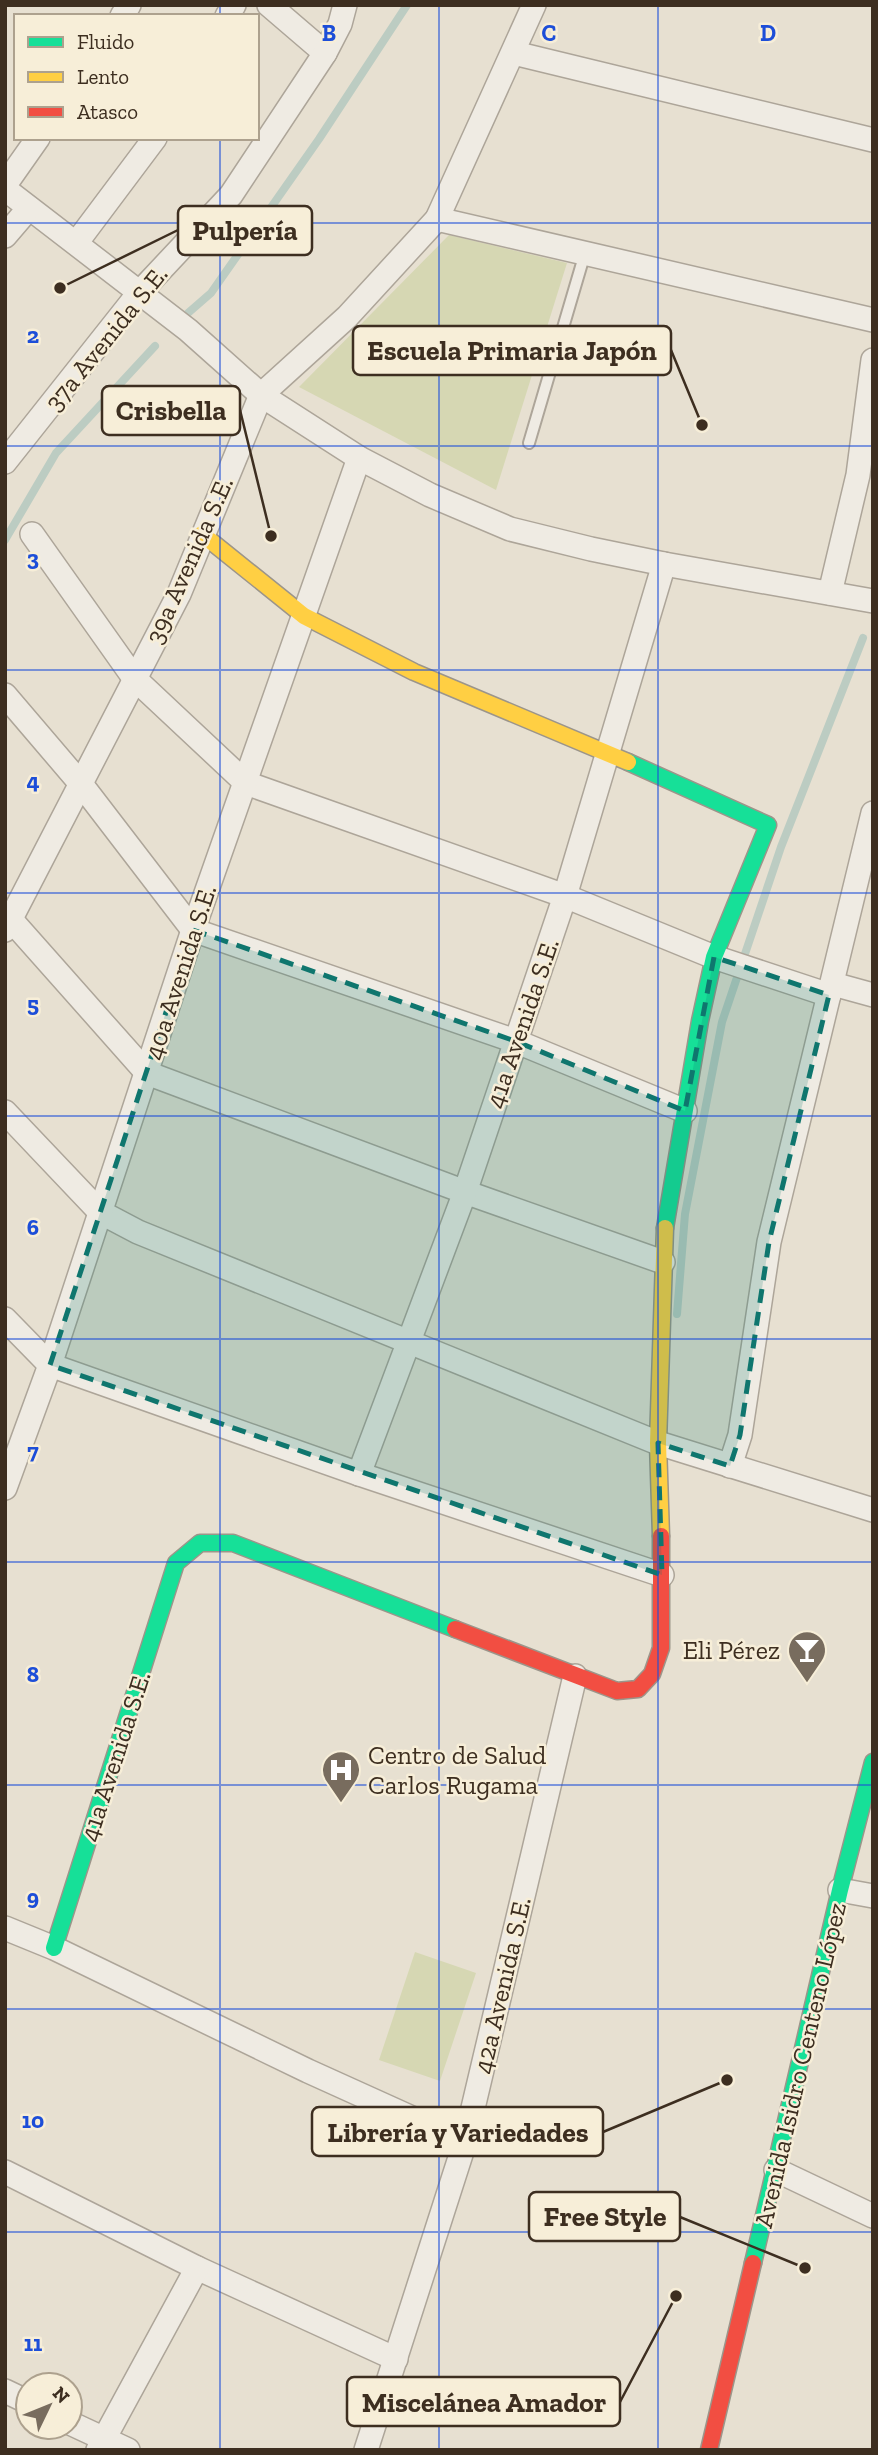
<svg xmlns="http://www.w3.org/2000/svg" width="878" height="2455" viewBox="0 0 878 2455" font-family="'Zilla Slab',serif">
  <rect width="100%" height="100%" fill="#e7e0d1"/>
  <g fill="#d6d7b3">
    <polygon points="449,235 567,263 496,490 299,387"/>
    <polygon points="415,1952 476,1973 440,2081 379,2060"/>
  </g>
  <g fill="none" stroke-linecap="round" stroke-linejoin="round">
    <g stroke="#bcccc2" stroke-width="8">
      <polyline points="188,313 211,293 319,139 407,5"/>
      <polyline points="5,540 56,453 155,346"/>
      <polyline points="677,1314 685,1214 722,1022 781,847 863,638"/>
    </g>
    <defs>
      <polyline id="lane" points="529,443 585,253"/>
      <g id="street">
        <polyline points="269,5 325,53"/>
        <polyline points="122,16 129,5"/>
        <polyline points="227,16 234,5"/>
        <polyline points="514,53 873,140"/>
        <polyline points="5,185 38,138"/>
        <polyline points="5,189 188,330 261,395 359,458 430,495 510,529 591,549 664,564 873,601"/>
        <polyline points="437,219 873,320"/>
        <polyline points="5,236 29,208"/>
        <polyline points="77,242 155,138"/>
        <polyline points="5,462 139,293 231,195 325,53 340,24 345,5"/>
        <polyline points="32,534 134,678 246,783 565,896 714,957 829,995"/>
        <polyline points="830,593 858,475 873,360"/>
        <polyline points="5,695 81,784 193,930 515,1041 685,1111"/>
        <polyline points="5,913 147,1073 465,1192 663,1262"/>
        <polyline points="5,930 179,594 261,395 347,317 437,219 534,5"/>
        <polyline points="833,984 873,995"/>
        <polyline points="5,1112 100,1212 138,1232 658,1443 873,1510"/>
        <polyline points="5,1319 50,1365 359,1474 662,1575"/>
        <polyline points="730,1466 740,1435 769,1242 873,813"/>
        <polyline points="359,1474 465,1192 565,896 664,564"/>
        <polyline points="5,1488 50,1365 193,930 359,458"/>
        <polyline points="840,1890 873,1896"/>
        <polyline points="5,1928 54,1948 308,2071 465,2142"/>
        <polyline points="776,2170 873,2216"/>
        <polyline points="5,2172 197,2268 396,2359"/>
        <polyline points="5,2391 28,2402"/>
        <polyline points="70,2423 128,2450"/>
        <polyline points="98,2450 197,2268"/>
        <polyline points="366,2450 465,2142 575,1676"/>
      </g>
      <g id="fast">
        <polyline points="628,762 768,825 714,957 700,1021 665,1228"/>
        <polyline points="54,1948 176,1563 200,1543 233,1543 455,1629"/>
        <polyline points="753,2263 840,1890 873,1762"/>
      </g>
      <g id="slow">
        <polyline points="202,534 304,616 414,672 628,762"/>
        <polyline points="661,1536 658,1443 665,1228"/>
      </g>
      <g id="jam">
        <polyline points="455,1629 617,1691 638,1689 652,1674 661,1648 661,1536"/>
        <polyline points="709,2450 753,2263"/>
      </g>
    </defs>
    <use href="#lane" stroke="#ada599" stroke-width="14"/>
    <use href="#street" stroke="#ada599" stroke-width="26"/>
    <use href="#fast" stroke="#9c958a" stroke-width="19"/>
    <use href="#slow" stroke="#9c958a" stroke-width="19"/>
    <use href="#jam" stroke="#9c958a" stroke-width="19"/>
    <use href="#lane" stroke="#efebe3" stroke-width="10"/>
    <use href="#street" stroke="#efebe3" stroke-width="23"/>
    <use href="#fast" stroke="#16e098" stroke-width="16"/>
    <use href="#slow" stroke="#ffcf43" stroke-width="16"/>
    <use href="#jam" stroke="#f24e42" stroke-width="16"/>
  </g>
  <path fill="#0f766e" fill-opacity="0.2" stroke="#0f766e" stroke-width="5" stroke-dasharray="14 9" stroke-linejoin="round" d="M193,930l322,111 170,70 29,-154 115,38 -60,247 -29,193 -10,31 -72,-23 4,132 -612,-210z"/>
  <path fill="none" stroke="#1d4ed8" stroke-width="2" stroke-opacity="0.55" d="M220,5v11M439,5v2445M658,5v2445M220,138v2312M5,223h868M5,446h868M5,670h868M5,893h868M5,1116h868M5,1339h868M5,1562h868M5,1785h868M5,2009h868M5,2232h868"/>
  <defs>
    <symbol id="bar-pin" viewBox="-11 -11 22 30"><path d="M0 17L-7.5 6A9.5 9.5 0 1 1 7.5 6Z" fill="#786c5e" stroke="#f7eed8"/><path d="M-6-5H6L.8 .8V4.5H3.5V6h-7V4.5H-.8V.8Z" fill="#fff"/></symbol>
    <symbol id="hospital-pin" viewBox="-11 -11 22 30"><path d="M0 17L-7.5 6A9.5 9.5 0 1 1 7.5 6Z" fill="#786c5e" stroke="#f7eed8"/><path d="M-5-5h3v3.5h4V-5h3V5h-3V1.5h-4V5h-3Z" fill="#fff"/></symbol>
  </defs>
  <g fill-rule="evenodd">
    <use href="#bar-pin" x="785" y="1628" width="44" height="60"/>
    <use href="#hospital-pin" x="319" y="1748" width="44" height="60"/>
  </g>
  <g text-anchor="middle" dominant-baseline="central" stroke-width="5" stroke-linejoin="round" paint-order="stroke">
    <g font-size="26" fill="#3d2e20" stroke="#f7eed8">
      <text transform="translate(106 338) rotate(-51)">37a Avenida S.E.</text>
      <text transform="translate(189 560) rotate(-66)">39a Avenida S.E.</text>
      <text transform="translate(180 972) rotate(-72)">40a Avenida S.E.</text>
      <text transform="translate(522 1023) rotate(-71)">41a Avenida S.E.</text>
      <text transform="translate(115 1756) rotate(-72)">41a Avenida S.E.</text>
      <text transform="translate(502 1985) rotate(-77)">42a Avenida S.E.</text>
      <text transform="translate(800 2065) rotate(-77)">Avenida Isidro Centeno López</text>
    </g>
    <g font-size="26" fill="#3d2e20" stroke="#f7eed8" text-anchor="end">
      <text x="780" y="1650">Eli Pérez</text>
      <text x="368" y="1755" text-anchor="start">Centro de Salud<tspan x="368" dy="30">Carlos Rugama</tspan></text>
    </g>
  </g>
  <g font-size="23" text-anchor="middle" font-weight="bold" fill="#1d4ed8" stroke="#f7eed8" stroke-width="5" stroke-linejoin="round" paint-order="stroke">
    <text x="329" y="41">B</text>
    <text x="549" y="41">C</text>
    <text x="768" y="41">D</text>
    <text x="33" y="343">2</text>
    <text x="33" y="566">3</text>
    <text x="33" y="789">4</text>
    <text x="33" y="1012">5</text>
    <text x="33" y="1235">6</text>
    <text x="33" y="1459">7</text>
    <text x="33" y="1682">8</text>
    <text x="33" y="1905">9</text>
    <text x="33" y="2128">10</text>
    <text x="33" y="2351">11</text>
  </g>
  <path fill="none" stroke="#3d2e20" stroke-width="2.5" d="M60 288L178 230M702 425L671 350M271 536L240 410M727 2080L603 2132M805 2268L680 2217M676 2296L620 2402"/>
  <g fill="#3d2e20" stroke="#f7eed8" stroke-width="2.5">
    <circle cx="60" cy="288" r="7"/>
    <circle cx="702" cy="425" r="7"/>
    <circle cx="271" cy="536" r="7"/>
    <circle cx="727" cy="2080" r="7"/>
    <circle cx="805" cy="2268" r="7"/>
    <circle cx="676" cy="2296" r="7"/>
  </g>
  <g fill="#f7eed8" stroke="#3d2e20" stroke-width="2.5">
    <rect x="178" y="206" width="134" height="49" rx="7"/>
    <rect x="353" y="326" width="318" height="49" rx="7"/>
    <rect x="102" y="386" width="138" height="49" rx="7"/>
    <rect x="312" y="2107" width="291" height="49" rx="7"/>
    <rect x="529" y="2192" width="151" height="49" rx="7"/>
    <rect x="347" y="2377" width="273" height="49" rx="7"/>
  </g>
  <g font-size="28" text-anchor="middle" font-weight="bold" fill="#3d2e20">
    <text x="245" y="240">Pulpería</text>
    <text x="512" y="360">Escuela Primaria Japón</text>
    <text x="171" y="420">Crisbella</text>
    <text x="458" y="2142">Librería y Variedades</text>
    <text x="605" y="2226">Free Style</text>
    <text x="484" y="2412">Miscelánea Amador</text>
  </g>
  <rect width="878" height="2455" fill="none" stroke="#3d2e20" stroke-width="14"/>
  <rect x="14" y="14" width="245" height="126" fill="#f7eed8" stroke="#ada18e" stroke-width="2"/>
  <rect x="28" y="37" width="35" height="10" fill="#16e098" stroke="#ada18e" stroke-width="2"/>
  <text x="77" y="49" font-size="21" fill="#3d2e20">Fluido</text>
  <rect x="28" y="72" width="35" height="10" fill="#ffcf43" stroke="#ada18e" stroke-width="2"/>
  <text x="77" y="84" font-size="21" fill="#3d2e20">Lento</text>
  <rect x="28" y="107" width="35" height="10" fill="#f24e42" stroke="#ada18e" stroke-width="2"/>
  <text x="77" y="119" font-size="21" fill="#3d2e20">Atasco</text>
  <g transform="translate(49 2406) rotate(47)"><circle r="33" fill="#f7eed8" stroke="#ada18e" stroke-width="2"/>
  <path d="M0-5L12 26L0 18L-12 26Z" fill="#786c5e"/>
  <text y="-10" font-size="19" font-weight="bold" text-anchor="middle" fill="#3d2e20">N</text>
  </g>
</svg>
